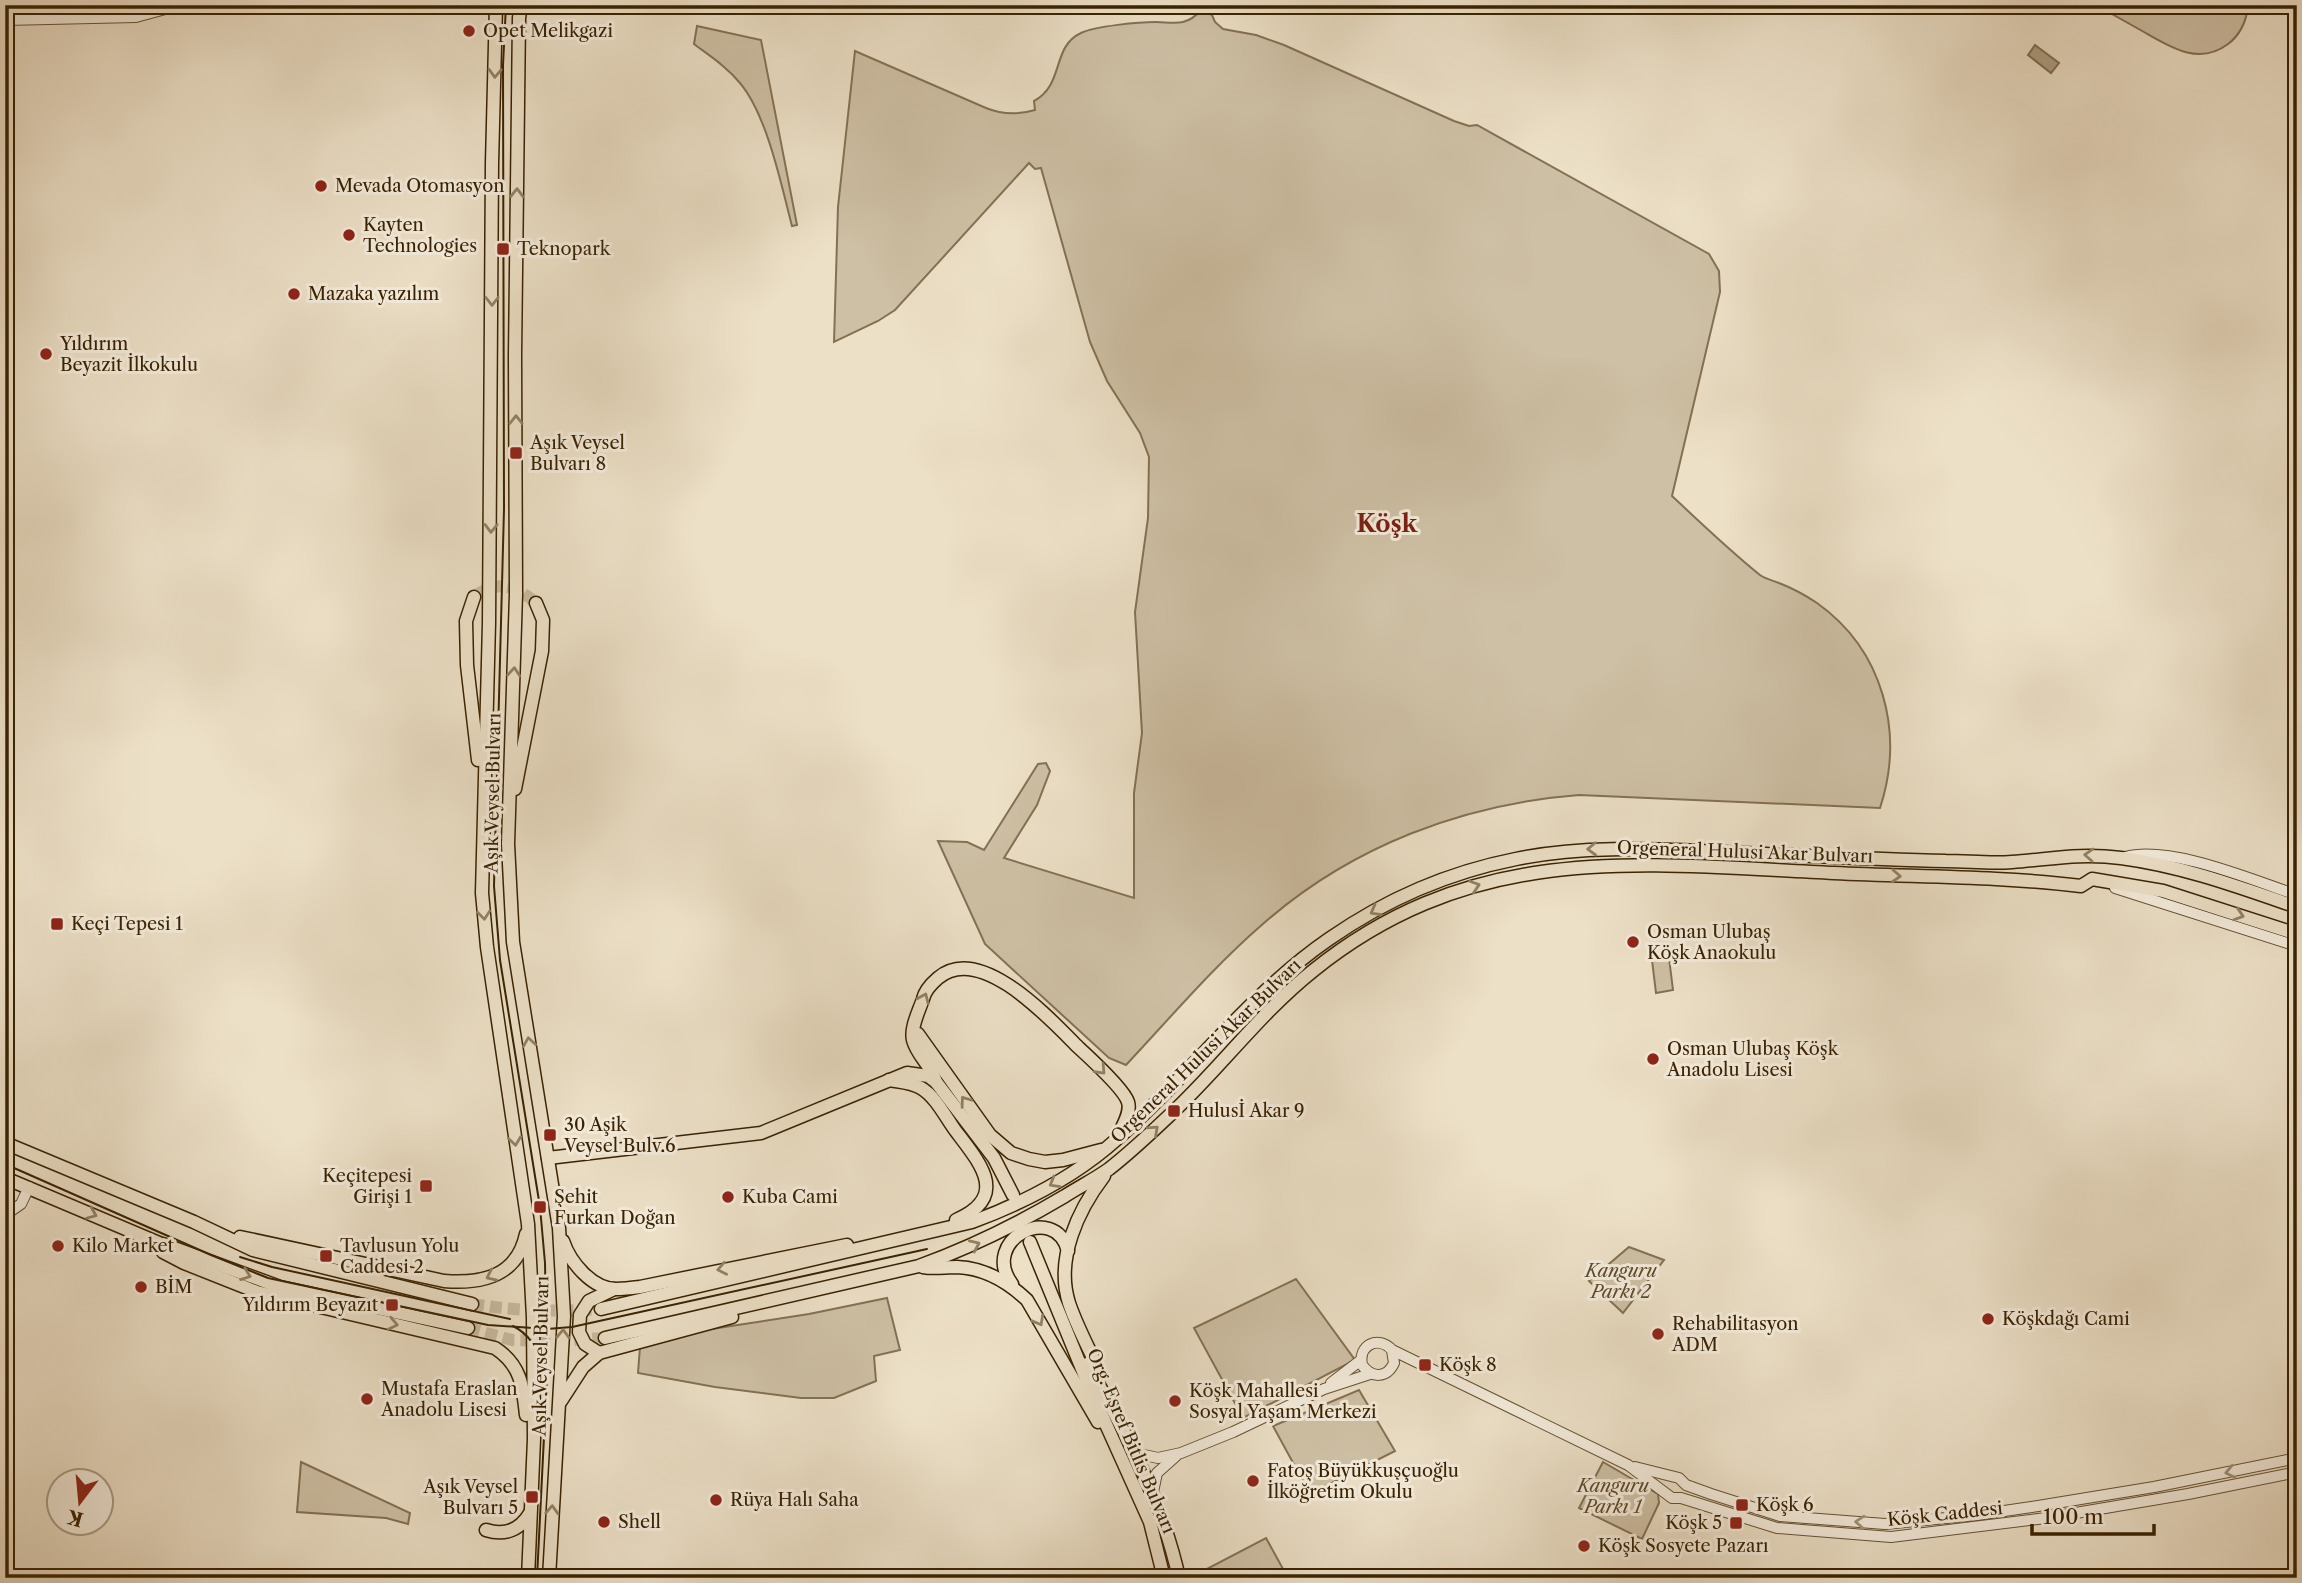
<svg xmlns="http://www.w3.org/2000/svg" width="2302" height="1583" viewBox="0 0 2302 1583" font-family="'Libre Caslon Text',serif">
  <rect width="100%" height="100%" fill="#ece0c7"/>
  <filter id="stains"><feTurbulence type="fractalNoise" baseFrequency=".00286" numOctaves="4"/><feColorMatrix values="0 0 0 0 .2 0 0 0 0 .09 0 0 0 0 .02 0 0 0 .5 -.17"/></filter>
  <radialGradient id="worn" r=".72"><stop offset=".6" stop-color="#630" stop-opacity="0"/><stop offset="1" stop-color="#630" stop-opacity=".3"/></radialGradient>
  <g fill="#cec0a5" stroke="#847153" stroke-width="2">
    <path d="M2096,5h152v2c-2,15 -8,28 -20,37 -29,22 -58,3 -84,-12 -16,-9 -32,-18 -48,-27z"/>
    <path d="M1201,10l11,5 3,7 8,7 33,6 28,10 170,76 15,5 8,-1 232,129 10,17 1,21 -48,204c28,26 57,54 88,79 5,4 12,5 19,8 13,5 26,12 38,20 66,47 88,129 63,205l-301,-13c-116,9 -227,51 -315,128 -50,43 -93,94 -138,142l-17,-7 -124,-114 -47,-103 29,1 17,8 54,-86 8,-1 4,8 -13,34 -33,53 130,40v-105l8,-60 -7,-121 13,-94 1,-61 -9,-24 -33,-52 -17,-39 -49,-174 -6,1 -6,-6 -134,147 -17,11 -44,21 4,-135 17,-156 131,57c17,7 32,7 49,2l-1,-9c31,-17 17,-54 47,-68 14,-7 59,-11 75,-11 9,0 19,2 27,0 8,-2 13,-6 18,-12z"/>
    <path d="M697,26l64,14 36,185 -5,1c-11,-42 -25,-111 -52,-143 -13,-16 -30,-27 -46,-39z"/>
    <polygon points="1669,958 1673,990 1656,993 1652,960"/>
    <polygon points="1629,1247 1664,1260 1623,1313 1589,1281"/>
    <polygon points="1296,1279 1355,1360 1243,1418 1194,1328"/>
    <polygon points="887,1298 900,1350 874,1356 876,1381 834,1398 801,1398 715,1387 638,1373 640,1347 692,1332 809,1314"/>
    <polygon points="1359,1390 1395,1451 1310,1494 1273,1426"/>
    <polygon points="301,1462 410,1513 408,1524 386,1518 297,1512"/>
    <polygon points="1603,1462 1658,1494 1659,1503 1642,1539 1579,1508"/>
    <polygon points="1266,1538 1288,1578 1200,1578 1199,1573"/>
  </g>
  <polygon fill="#af9f84" stroke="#806d50" stroke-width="2" points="2035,45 2059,63 2051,73 2028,55"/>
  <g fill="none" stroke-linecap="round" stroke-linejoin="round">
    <g stroke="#c8ba9f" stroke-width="12" stroke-dasharray="12 6" stroke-linecap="butt">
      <path d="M474,597c23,-18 41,-12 62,6"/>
      <path d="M472,1304c44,7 85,8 129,5"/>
      <polyline points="468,1328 512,1340 558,1341 605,1338"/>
    </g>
    <defs>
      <g id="tertiary">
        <polyline points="5,20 136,17 180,5"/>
        <path d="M2125,857c46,-12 127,23 172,38"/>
        <polyline points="2115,888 2297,946"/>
        <polyline points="5,1215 21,1204 29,1187"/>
        <path d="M1392,1350l2,13c-7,15 -22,16 -32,2 -4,-20 16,-30 30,-15l236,115 44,33h9l96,30 114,9 155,-19 142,-24 109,-22"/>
        <polyline points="1331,1383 1361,1360"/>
        <polyline points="1135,1453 1158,1458 1181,1453 1233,1432 1324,1389 1370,1374"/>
        <polyline points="1635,1467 1679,1478 1686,1485 1711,1494 1780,1516 1885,1524 1977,1515 2038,1506 2154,1487 2297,1458"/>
        <polyline points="1153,1492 1157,1473 1176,1456"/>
      </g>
      <g id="primary">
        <polyline points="496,5 492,163 489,623 482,893 487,947 528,1224 533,1317 534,1439 528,1578"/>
        <polyline points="521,5 519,18 515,356 516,594 508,844 513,942 559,1228 564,1316 549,1578"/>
        <polyline points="474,597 466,621 467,665 478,760"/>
        <polyline points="515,789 542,651 543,620 536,603"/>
        <polyline points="918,1034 990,1135 1011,1153 1029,1159 1045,1162 1063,1160 1101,1150"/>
        <path d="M889,1080c11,2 22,2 32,8 14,8 24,28 34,42 24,32 56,66 1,90"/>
        <path d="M936,1082c-4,-16 -19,-26 -23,-42 -3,-12 6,-29 10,-41 2,-9 8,-15 15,-21 42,-36 112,41 140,69 12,11 46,42 50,55 3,10 -4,21 -8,30"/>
        <polyline points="5,1143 194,1222 253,1250 472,1304"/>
        <polyline points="548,1158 761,1133 907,1073 928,1076 936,1082 994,1158 1013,1195"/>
        <path d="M5,1178l154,65 4,9 21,11 73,29 238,56c26,17 28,38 31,67"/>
        <path d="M240,1237l204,44c37,3 73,-4 82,-47"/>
        <path d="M563,1241c7,21 29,48 53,48 8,0 16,-1 24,-2l207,-42"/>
        <polyline points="1030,1242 1091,1391 1150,1522 1164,1578"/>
        <polyline points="163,1244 280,1287 468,1328"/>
        <path d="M923,1267c11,2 22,0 34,0 27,1 51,15 70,33l71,122"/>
        <path d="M1012,1284c-33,-44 43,-83 56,-33"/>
        <path d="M601,1309l371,-87c51,-19 104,-46 145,-83 73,-64 132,-145 212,-200 56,-39 121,-67 187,-80 67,-14 136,-10 204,-7 75,3 151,7 226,9 22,0 44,3 66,1 40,-3 68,-9 109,-4 61,8 118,29 176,49"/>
        <path d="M605,1338l314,-72c52,-19 99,-42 146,-70 14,-9 30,-17 44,-27 22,-17 43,-37 63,-56 49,-46 89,-101 142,-143 162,-130 328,-106 520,-97 83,4 165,3 247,13l11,-7 71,12 134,43"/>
        <polyline points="599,1353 585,1344 579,1332 580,1315 589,1301 614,1289"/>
        <path d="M1087,1364c39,68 75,137 92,214"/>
        <path d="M1100,1373c-10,-23 -23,-46 -31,-70 -14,-44 9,-93 35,-127"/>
        <polyline points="561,1401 583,1367 599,1353 732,1317"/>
        <path d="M486,1530c19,6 34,0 44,-17"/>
      </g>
    </defs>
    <use href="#tertiary" stroke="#665232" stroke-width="12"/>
    <use href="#primary" stroke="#392201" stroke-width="15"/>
    <use href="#tertiary" stroke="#f3ebdb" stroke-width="10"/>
    <use href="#primary" stroke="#ece0c7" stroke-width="12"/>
    <g stroke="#392201" stroke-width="2">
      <polyline points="506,5 503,65 504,509 494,886 500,960 540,1207 545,1263 547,1376 537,1578"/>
      <polyline points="5,1164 211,1255 268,1278 488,1325 547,1329 572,1327 927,1249"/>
      <polyline points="240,1257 272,1267 510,1319"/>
      <path d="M513,1326c16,8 26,25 31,41"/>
    </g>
  </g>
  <defs><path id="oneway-chevron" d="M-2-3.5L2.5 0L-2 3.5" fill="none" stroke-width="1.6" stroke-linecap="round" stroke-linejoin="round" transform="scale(1.75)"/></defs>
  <g stroke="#928164">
    <use href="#oneway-chevron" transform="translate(495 73) rotate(92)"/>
    <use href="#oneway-chevron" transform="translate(517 193) rotate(-89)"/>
    <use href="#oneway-chevron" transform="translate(492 301) rotate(90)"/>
    <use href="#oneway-chevron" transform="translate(516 420) rotate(-90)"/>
    <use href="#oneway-chevron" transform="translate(491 528) rotate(91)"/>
    <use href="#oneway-chevron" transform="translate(514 672) rotate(-86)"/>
    <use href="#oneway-chevron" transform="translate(1592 849) rotate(178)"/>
    <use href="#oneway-chevron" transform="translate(2089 855) rotate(-177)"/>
    <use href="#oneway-chevron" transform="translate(1896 876) rotate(3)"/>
    <use href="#oneway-chevron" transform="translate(1475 886) rotate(-18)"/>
    <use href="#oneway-chevron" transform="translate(1375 911) rotate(151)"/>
    <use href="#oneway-chevron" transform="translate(484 915) rotate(84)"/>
    <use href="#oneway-chevron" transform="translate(2239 915) rotate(18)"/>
    <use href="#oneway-chevron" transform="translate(924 998) rotate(-66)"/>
    <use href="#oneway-chevron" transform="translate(529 1042) rotate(-99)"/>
    <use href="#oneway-chevron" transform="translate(1101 1070) rotate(47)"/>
    <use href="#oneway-chevron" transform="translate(965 1101) rotate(-126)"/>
    <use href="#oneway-chevron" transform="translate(1154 1130) rotate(-42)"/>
    <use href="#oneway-chevron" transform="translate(515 1141) rotate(82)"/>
    <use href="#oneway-chevron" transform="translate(1054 1183) rotate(150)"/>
    <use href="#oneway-chevron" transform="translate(92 1214) rotate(23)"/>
    <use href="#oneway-chevron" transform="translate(975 1245) rotate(-24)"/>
    <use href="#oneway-chevron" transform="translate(722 1269) rotate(169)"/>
    <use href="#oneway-chevron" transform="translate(246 1275) rotate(20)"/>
    <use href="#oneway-chevron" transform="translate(491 1276) rotate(155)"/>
    <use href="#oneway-chevron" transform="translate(1039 1321) rotate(61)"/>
    <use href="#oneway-chevron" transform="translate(393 1324) rotate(12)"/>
    <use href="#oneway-chevron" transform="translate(563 1334) rotate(-88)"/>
    <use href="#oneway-chevron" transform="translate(552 1510) rotate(-87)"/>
  </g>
  <g stroke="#9f9179">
    <use href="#oneway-chevron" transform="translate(2230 1472) rotate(168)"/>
    <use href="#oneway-chevron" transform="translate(1860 1522) rotate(-176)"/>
  </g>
  <g fill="#8f2418" stroke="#f3ebdb" stroke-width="2.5">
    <circle cx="469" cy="31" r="7"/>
    <circle cx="321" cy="186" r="7"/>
    <circle cx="349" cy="235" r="7"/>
    <rect x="496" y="242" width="14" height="14" rx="3.5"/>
    <circle cx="294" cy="294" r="7"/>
    <circle cx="46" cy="354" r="7"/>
    <rect x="509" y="446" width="14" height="14" rx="3.5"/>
    <rect x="50" y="917" width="14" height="14" rx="3.5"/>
    <circle cx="1633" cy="942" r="7"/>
    <circle cx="1653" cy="1059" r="7"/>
    <rect x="1167" y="1104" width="14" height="14" rx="3.5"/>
    <rect x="543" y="1128" width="14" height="14" rx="3.5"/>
    <rect x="419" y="1179" width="14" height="14" rx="3.5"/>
    <circle cx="728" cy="1197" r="7"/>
    <rect x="533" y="1200" width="14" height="14" rx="3.5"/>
    <circle cx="58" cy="1246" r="7"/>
    <rect x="319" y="1249" width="14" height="14" rx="3.5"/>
    <circle cx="141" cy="1287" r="7"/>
    <rect x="385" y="1298" width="14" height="14" rx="3.5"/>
    <circle cx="1988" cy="1319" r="7"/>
    <circle cx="1658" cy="1334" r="7"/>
    <rect x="1418" y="1358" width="14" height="14" rx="3.5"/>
    <circle cx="367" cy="1399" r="7"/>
    <circle cx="1175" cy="1401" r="7"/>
    <circle cx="1253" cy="1481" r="7"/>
    <rect x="525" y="1490" width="14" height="14" rx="3.5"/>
    <circle cx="716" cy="1500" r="7"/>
    <rect x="1735" y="1498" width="14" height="14" rx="3.5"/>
    <circle cx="604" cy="1522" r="7"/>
    <rect x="1729" y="1516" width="14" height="14" rx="3.5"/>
    <circle cx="1584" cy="1546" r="7"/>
  </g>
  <g text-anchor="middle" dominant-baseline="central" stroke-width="6" stroke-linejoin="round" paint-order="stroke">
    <g font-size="18" fill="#392201" stroke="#f3ebdb" text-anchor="start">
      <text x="483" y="31">Opet Melikgazi</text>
      <text x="335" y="186">Mevada Otomasyon</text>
      <text x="363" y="225">Kayten<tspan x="363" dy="21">Technologies</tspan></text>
      <text x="517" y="249">Teknopark</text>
      <text x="308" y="294">Mazaka yazılım</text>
      <text x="60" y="344">Yıldırım<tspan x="60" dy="21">Beyazit İlkokulu</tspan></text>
      <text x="530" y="443">Aşık Veysel<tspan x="530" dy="21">Bulvarı 8</tspan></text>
      <text x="71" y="924">Keçi Tepesi 1</text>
      <text x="1647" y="932">Osman Ulubaş<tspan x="1647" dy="21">Köşk Anaokulu</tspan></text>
      <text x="1667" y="1049">Osman Ulubaş Köşk<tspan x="1667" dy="21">Anadolu Lisesi</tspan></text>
      <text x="1188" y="1111">Hulusİ Akar 9</text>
      <text x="564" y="1125">30 Aşik<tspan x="564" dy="21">Veysel Bulv.6</tspan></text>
      <text x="412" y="1176" text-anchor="end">Keçitepesi<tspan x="412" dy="21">Girişi 1</tspan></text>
      <text x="554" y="1197">Şehit<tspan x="554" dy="21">Furkan Doğan</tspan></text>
      <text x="742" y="1197">Kuba Cami</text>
      <text x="72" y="1246">Kilo Market</text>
      <text x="340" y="1246">Tavlusun Yolu<tspan x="340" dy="21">Caddesi 2</tspan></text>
      <text x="155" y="1287">BİM</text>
      <text x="378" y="1305" text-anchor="end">Yıldırım Beyazıt</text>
      <text x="2002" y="1319">Köşkdağı Cami</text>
      <text x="1672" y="1324">Rehabilitasyon<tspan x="1672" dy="21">ADM</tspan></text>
      <text x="1439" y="1365">Köşk 8</text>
      <text x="381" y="1389">Mustafa Eraslan<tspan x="381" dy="21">Anadolu Lisesi</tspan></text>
      <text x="1189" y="1391">Köşk Mahallesi<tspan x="1189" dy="21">Sosyal Yaşam Merkezi</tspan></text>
      <text x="1267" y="1471">Fatoş Büyükkuşçuoğlu<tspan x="1267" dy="21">İlköğretim Okulu</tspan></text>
      <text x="518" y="1487" text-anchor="end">Aşık Veysel<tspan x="518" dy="21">Bulvarı 5</tspan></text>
      <text x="730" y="1500">Rüya Halı Saha</text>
      <text x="1756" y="1505">Köşk 6</text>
      <text x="618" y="1522">Shell</text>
      <text x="1722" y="1523" text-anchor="end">Köşk 5</text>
      <text x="1598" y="1546">Köşk Sosyete Pazarı</text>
    </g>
    <g font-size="18" fill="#392201" stroke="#f3ebdb">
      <text transform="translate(493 793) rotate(-89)">Aşık Veysel Bulvarı</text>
      <text transform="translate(1745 852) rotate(2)">Orgeneral Hulusi Akar Bulvarı</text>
      <text transform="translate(1206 1051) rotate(-44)">Orgeneral Hulusi Akar Bulvarı</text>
      <text transform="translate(541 1356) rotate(-89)">Aşık Veysel Bulvarı</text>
      <text transform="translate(1131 1441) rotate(67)">Org. Eşref Bitlis Bulvarı</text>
      <text transform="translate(1945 1514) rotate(-6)">Köşk Caddesi</text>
    </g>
    <g font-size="18" font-style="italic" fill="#5e4a2a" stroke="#f3ebdb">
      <text x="1621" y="1271">Kanguru<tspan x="1621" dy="21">Parkı 2</tspan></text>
      <text x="1613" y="1486">Kanguru<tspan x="1613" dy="21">Parkı 1</tspan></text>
    </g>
    <g font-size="24" font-weight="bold" fill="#7a1f14" stroke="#f3ebdb">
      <text x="1387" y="523">Köşk</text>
    </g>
  </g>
  <rect width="2302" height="1583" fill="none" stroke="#ece0c7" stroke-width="28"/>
  <rect x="7" y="7" width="2288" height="1569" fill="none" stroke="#392201" stroke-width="3.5"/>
  <rect x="14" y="14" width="2274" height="1555" fill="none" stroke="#392201" stroke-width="2"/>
  <g transform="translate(80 1502) rotate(196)"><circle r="33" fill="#f3ebdb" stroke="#a99b84" stroke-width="2"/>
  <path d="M0-5L12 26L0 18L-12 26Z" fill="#8f2418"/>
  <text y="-10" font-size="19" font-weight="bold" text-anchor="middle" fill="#392201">K</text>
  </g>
  <path d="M2032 1524v10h122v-10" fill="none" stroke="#392201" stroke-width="3.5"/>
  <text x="2043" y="1524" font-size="21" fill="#392201" stroke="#f3ebdb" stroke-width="5" paint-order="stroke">100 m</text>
  <rect width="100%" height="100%" filter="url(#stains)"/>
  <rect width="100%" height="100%" fill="url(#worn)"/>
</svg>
